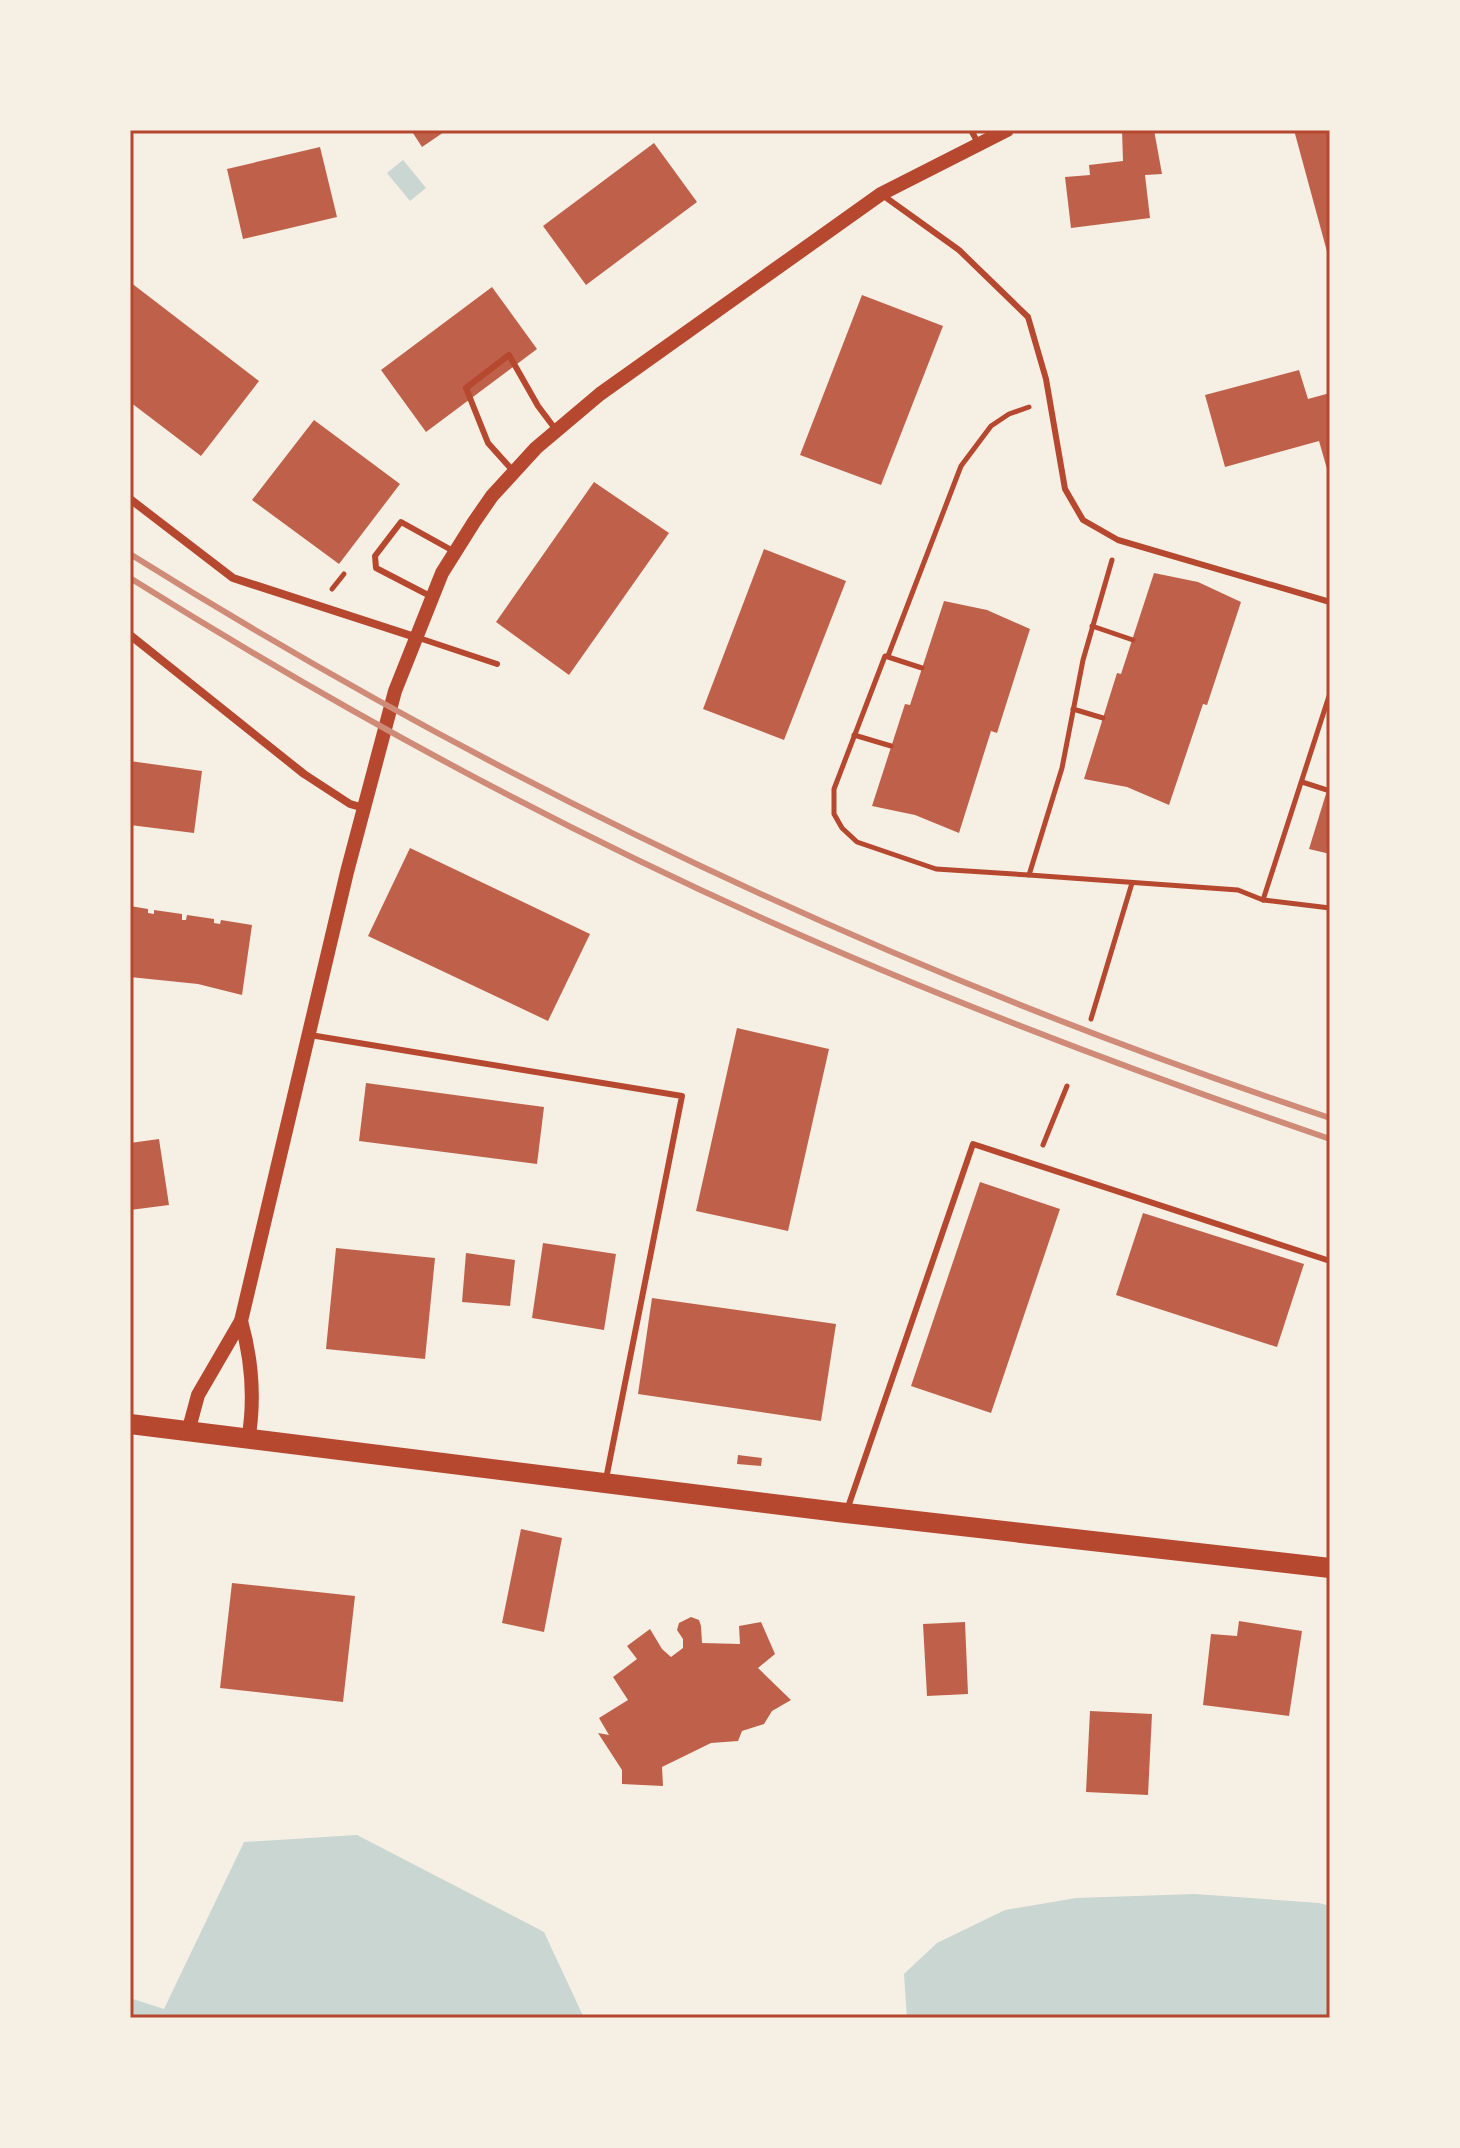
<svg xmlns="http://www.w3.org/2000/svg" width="1460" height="2148" viewBox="0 0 1460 2148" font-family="Lora,serif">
  <rect width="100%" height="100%" fill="#f6efe4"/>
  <g fill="#c9d6d2">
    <polygon points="403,160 426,188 410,201 387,173"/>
    <polygon points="357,1835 544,1932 584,2018 130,2018 130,1998 164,2009 244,1842"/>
    <polygon points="1195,1894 1319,1903 1330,1906 1330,2018 907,2018 904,1974 937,1943 1005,1910 1076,1898"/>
  </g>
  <g fill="#bf614a">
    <polygon points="411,130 447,130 422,147"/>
    <polygon points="1122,130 1154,130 1162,174 1145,175 1150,218 1071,228 1065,177 1090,175 1089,165 1123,161"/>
    <polygon points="1294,130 1330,130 1330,258 1329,259"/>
    <polygon points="654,143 697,202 586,285 543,226"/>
    <polygon points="320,147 337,217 243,239 227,169"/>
    <polygon points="130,282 259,381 201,456 130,402"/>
    <polygon points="492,287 537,349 426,432 381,370"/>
    <polygon points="862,295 943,326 881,485 800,455"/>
    <polygon points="1299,370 1308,399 1330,393 1330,469 1327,469 1319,441 1225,467 1205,395"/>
    <polygon points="314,420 400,484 339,564 252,500"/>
    <polygon points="594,482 669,533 569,675 496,622"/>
    <polygon points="764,549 846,581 784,740 703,709"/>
    <polygon points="1154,573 1198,582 1241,602 1208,702 1207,705 1203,704 1169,805 1127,787 1084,779 1117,673 1121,674"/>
    <polygon points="944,601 987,610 1030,629 997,733 991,731 959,833 915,815 872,806 905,704 910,705"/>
    <polygon points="130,761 202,771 194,833 130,825"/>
    <polygon points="1329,784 1330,784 1330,854 1309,849"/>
    <polygon points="410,848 590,934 548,1021 368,936"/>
    <polygon points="130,906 148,909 148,913 154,914 154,910 182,914 182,920 186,920 187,915 214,919 214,923 220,924 221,920 252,925 242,995 198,984 130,977"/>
    <polygon points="737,1028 829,1049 788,1231 696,1211"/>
    <polygon points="366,1083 544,1107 537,1164 359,1141"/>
    <polygon points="159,1139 169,1205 130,1210 130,1143"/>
    <polygon points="980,1182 1060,1209 991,1413 911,1386"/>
    <polygon points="1143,1213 1304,1264 1277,1347 1116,1295"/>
    <polygon points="543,1243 616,1254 604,1330 532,1318"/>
    <polygon points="336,1248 435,1258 425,1359 326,1349"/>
    <polygon points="466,1253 515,1260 510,1306 462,1302"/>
    <polygon points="652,1298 836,1324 821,1421 638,1394"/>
    <polygon points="738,1455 762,1458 761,1466 737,1464"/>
    <polygon points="521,1529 562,1538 544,1632 502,1623"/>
    <polygon points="232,1583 355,1596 343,1702 220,1688"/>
    <polygon points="691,1617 699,1620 701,1626 702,1643 740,1644 739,1626 761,1622 775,1654 758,1668 791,1700 772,1711 764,1724 742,1731 738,1741 711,1743 662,1767 663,1786 622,1784 622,1770 598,1733 609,1735 599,1718 628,1700 613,1677 637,1659 627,1646 650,1629 662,1649 671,1657 683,1648 683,1639 677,1630 679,1623"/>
    <polygon points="1239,1621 1302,1631 1289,1716 1203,1705 1211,1634 1237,1636"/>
    <polygon points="965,1622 968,1694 927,1696 923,1624"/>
    <polygon points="1090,1711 1152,1714 1148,1795 1086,1792"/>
  </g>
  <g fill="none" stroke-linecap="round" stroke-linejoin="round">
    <g stroke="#b5482f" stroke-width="5">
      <polyline points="332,589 344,574"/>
      <polyline points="1092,626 1133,640"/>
      <polyline points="888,656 961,466 991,426 1009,414 1029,407"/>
      <polyline points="922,668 885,656 834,789 834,814 842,828 857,842 936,869 1029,875 1062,768 1083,660 1112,560"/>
      <polyline points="1073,709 1103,718"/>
      <polyline points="854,735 891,746"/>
      <polyline points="1302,782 1327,790"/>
      <polyline points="1029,875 1238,890 1263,900 1330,908"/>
      <polyline points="1263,900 1330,693"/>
      <polyline points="1091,1019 1132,883"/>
      <polyline points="1043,1145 1067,1086"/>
    </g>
    <g stroke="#b5482f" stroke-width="6">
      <polyline points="971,130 978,143"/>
      <polyline points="881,194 959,250 1028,317 1046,379 1065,489 1083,520 1118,540 1330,602"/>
      <polyline points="514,472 488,443 466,388 509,355 538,406 556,430"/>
      <polyline points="432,597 376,568 375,556 401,522 455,552"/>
      <polyline points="419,638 497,664"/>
      <polyline points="310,1035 682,1096 606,1479"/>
      <polyline points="847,1510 973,1144 1330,1261"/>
    </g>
    <g stroke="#b5482f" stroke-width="8">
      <polyline points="130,499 233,578 415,637"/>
      <polyline points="130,635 304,774 350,804 364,808"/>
    </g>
    <g stroke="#b5482f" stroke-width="14">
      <path d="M241,1321c11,39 14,80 7,120"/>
      <polyline points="188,1432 198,1395 241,1321 347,872 395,691 442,573 474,522 492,496 536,448 600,394 881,194 1007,130"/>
    </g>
    <polyline stroke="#b5482f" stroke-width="20" points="130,1424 846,1513 1330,1568"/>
    <g stroke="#cf8b77" stroke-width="6">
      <path d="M130,554c377,236 779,424 1200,564"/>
      <path d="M130,578c203,127 415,243 634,341 185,83 374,154 566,220"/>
    </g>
  </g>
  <rect width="1460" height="2148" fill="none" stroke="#f6efe4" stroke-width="264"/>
  <rect x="132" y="132" width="1196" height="1884" fill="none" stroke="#b5482f" stroke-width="3"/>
</svg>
